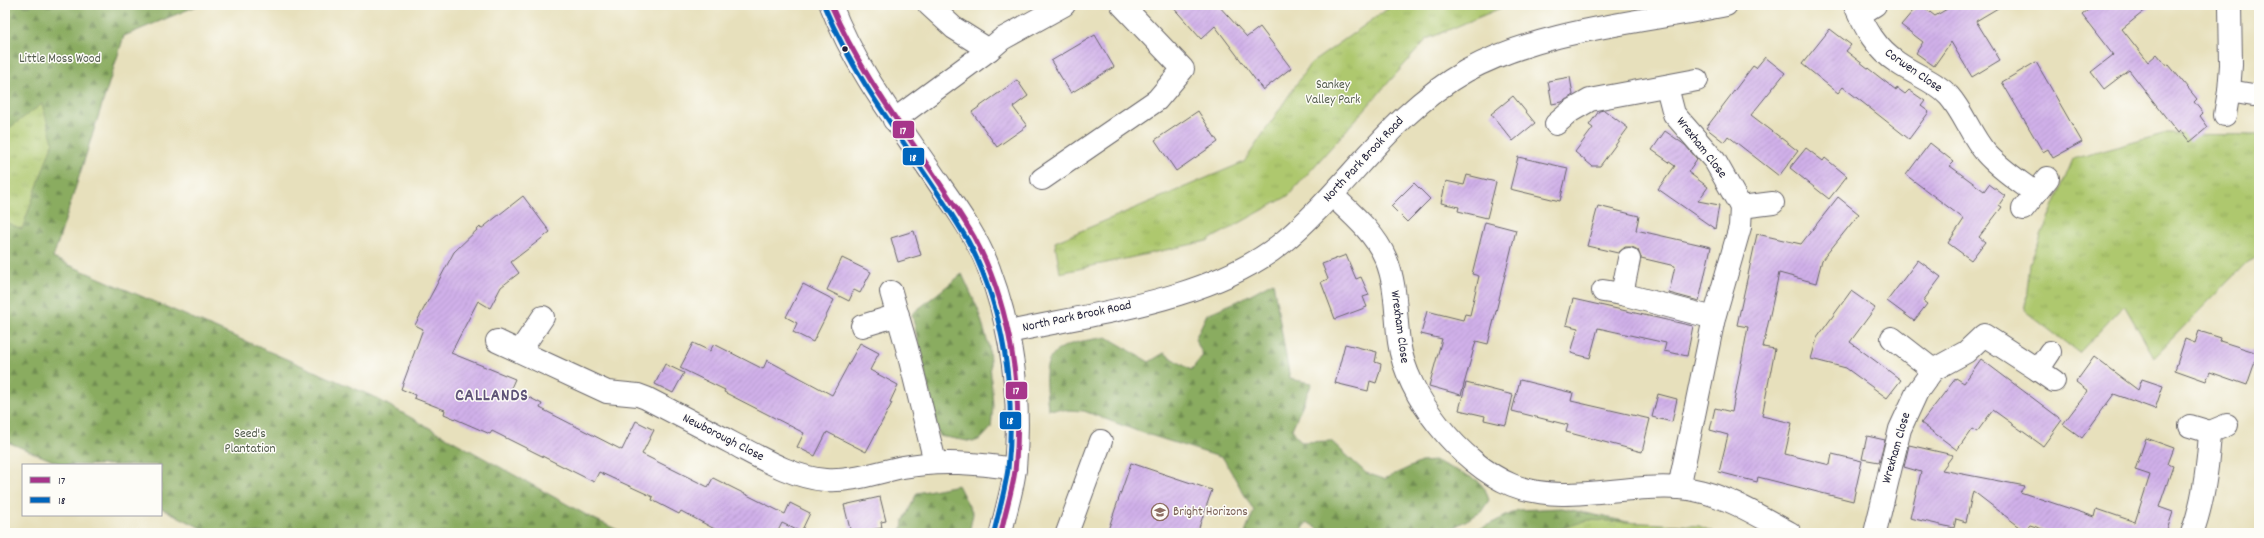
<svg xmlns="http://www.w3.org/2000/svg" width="2264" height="538" viewBox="0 0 2264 538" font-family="Dekko,sans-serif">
  <defs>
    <pattern id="forest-firs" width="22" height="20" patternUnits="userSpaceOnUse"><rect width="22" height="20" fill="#8aac61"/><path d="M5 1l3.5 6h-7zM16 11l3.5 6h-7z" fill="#708c51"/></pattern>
    <pattern id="park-tufts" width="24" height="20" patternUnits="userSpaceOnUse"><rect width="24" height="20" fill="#aec86e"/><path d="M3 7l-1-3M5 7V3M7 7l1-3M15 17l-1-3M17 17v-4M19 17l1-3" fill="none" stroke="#95ac60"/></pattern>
    <pattern id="building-hatch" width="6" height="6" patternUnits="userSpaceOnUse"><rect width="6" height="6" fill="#d0b0e9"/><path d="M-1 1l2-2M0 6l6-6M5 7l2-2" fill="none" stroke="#b297c9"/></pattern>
  </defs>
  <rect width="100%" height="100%" fill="#fdfcf7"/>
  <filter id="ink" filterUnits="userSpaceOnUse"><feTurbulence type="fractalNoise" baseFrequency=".025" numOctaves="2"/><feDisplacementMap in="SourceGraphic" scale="8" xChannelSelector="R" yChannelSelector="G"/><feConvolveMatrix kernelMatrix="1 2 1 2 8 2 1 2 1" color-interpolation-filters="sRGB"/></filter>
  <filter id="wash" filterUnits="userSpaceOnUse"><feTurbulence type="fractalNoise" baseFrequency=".012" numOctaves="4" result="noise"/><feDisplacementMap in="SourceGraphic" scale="16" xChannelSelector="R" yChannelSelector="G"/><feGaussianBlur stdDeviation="0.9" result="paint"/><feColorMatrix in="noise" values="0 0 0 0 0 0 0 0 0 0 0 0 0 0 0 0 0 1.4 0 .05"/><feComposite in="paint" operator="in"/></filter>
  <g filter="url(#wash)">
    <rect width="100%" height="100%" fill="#e7e0bc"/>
    <g fill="url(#forest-firs)" stroke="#56674e">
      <polygon points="5,5 199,5 124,36 53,258 372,396 590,517 624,533 211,533 161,508 161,465 63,465 5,441"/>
      <polygon points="962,274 978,309 989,347 993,406 991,428 981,439 973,442 939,436 912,314"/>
      <path d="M1273,282l17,97 22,4 -20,46 9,13 30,-1 35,32 18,6 37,-17 15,-1 41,19 8,9 4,11 -8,12 -37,21h-119l-18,-11 -6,11h-56l9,-22 -31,-53 -86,-27 -53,-20 -36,-2c-1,-13 -4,-30 -1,-43 6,-25 41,-25 60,-29l42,25 15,-9 27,17 12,-15 -8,-16 12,-25 31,-13z"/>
      <polygon points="958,485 973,514 969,533 901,533 903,522 917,493"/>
      <polygon points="1562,508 1680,533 1472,533 1518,510"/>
    </g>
    <g fill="url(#park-tufts)" stroke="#687554">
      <polygon points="1393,5 1508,5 1427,39 1288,196 1207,241 1060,273 1055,242 1244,162 1310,64"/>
      <polygon points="42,104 53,142 22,229 5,222 5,131"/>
      <polygon points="2163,134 2259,135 2259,256 2247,262 2154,357 2124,305 2079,353 2025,311 2030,263 2073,159"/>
      <polygon points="1588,520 1699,526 1716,533 1548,533"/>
    </g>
    <g id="blocks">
      <g fill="url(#building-hatch)">
        <polygon points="1171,5 1218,5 1247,37 1260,27 1291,68 1263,90 1215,26 1201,39"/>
        <polygon points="1918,5 1921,5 1935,16 1954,5 2003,5 1976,21 2000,60 1972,77 1951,42 1934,66 1916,53 1923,42 1901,25"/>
        <polygon points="2094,5 2152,5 2122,29 2148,62 2157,54 2167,66 2169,65 2197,99 2194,102 2203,113 2200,116 2208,127 2190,142 2181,131 2178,133 2129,70 2104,89 2091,72 2113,55 2082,15"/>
        <polygon points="1830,29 1851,45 1846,51 1896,90 1897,88 1905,94 1909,90 1925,101 1921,106 1929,112 1909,139 1843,87 1838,93 1802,64"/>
        <polygon points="1095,35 1114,67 1071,93 1051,61"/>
        <polygon points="1765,57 1785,73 1751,115 1798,151 1779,176 1728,136 1724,142 1706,128 1753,66 1756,68"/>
        <polygon points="2036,62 2082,142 2053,158 2048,149 2043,152 2002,82"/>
        <polygon points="1570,77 1573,95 1562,102 1552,104 1548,81"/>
        <polygon points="1017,80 1028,96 1013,107 1027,126 997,147 972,112"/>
        <polygon points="1513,96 1535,123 1513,141 1491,114"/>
        <polygon points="1604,110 1628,128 1600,166 1592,166 1575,152 1593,128 1589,125 1599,111"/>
        <polygon points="1198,111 1218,142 1176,171 1155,140"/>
        <polygon points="1665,131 1685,145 1697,159 1688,172 1708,187 1698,201 1719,205 1715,229 1658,189 1675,166 1652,150"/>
        <polygon points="1930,143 1954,162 1950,166 1984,191 1989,184 2005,196 1999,205 2002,207 1979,237 1985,242 1971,260 1948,243 1964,219 1906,175"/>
        <polygon points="1806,148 1823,161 1825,158 1847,176 1829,199 1790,168"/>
        <polygon points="1518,157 1568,168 1560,201 1510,189"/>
        <polygon points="1467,175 1496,182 1487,218 1458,211 1459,207 1441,203 1446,181 1464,185"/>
        <polygon points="1414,183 1430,199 1407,222 1391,206"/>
        <polygon points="523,196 550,232 511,262 519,273 501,287 490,308 478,301 451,353 515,379 511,388 542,404 540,408 622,450 636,421 654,430 642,454 708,487 713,478 785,514 790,503 810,513 801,532 782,523 777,533 722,533 681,511 679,514 652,500 653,497 599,472 594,482 492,431 490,434 444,414 445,410 414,398 415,395 401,389 423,329 415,325 454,252 480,227 481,229"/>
        <polygon points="1838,197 1859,214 1822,260 1816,283 1779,273 1763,347 1775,349 1762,416 1792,423 1785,454 1830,465 1832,454 1862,461 1853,501 1758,477 1757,482 1719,472 1728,435 1710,430 1715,408 1732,412 1748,327 1737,325 1757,234 1801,244"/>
        <polygon points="1598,206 1639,216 1636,230 1711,247 1699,301 1669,293 1675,266 1641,258 1638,250 1632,247 1625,247 1618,253 1587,246"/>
        <polygon points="1485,222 1516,230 1488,344 1476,341 1461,395 1429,386 1442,339 1421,334 1427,311 1463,320 1465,314 1470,315 1479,276 1472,274"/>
        <polygon points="914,231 921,255 898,262 891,238"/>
        <polygon points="1346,255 1356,279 1361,277 1369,295 1363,297 1367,307 1335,319 1321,282 1328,279 1322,264"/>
        <polygon points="842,258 871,272 860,293 854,290 849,301 827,290"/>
        <polygon points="1918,260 1941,277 1923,301 1927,304 1914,321 1887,301"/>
        <polygon points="803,284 834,300 813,342 793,332 797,323 786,317"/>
        <polygon points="1851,291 1875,308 1850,342 1901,380 1887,398 1846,368 1811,359 1817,338"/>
        <polygon points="1573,299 1693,326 1687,356 1664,351 1666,343 1598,328 1590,358 1571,353 1578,328 1566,325"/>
        <polygon points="2199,331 2221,338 2220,341 2258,353 2247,385 2210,372 2206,381 2175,370 2185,339 2195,343"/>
        <polygon points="693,343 710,351 714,344 763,369 767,360 832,395 860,343 879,353 870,370 898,385 890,402 892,403 866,452 827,432 815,456 797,447 804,433 724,392 725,390 680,368"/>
        <polygon points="1345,344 1377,352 1375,362 1381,364 1379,374 1376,383 1370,381 1368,391 1335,383"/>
        <polygon points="2094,357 2138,390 2142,379 2163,386 2155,409 2114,394 2082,438 2063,424 2088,391 2076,382"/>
        <polygon points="1981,359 2062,420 2043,446 1993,410 1977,432 1972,429 1957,450 1921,423 1956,378 1964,383"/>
        <polygon points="665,364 684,373 673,393 655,384"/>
        <polygon points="1520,380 1573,393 1571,401 1650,419 1642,452 1566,432 1568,425 1512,411"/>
        <polygon points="1466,383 1513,395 1506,425 1484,420 1485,416 1459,410"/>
        <polygon points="1658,394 1677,399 1672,422 1652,417"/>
        <polygon points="1867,436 1885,440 1879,462 1862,459"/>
        <polygon points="2146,438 2174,448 2168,464 2173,466 2159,507 2173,512 2166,533 2055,533 2030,525 2025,531 1973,491 1966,522 1956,519 1954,528 1910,518 1921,472 1904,467 1909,445 1953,455 1942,470 2025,486 2020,492 2095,517 2097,509 2135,522 2150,475 2135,470"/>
        <polygon points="1131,463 1212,490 1197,533 1107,533"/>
        <polygon points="880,497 886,521 881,522 882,528 851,533 844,505"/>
      </g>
    </g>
  </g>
  <g filter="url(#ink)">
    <use href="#blocks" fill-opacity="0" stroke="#676468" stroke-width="1"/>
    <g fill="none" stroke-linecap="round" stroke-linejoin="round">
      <defs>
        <g id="minor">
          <path d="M831,5c26,68 71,123 111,183 17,24 37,53 47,81 24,64 32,131 26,199 -2,21 -10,44 -14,65"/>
          <polyline points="929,5 954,28 989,50"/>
          <path d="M1855,5c10,23 21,44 43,58 17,12 37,18 51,33 15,17 22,40 37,57 14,16 33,28 49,40"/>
          <polyline points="1859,15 1875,5"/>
          <polyline points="1667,87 1674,114 1715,161 1741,207 1773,203"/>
          <polyline points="2229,91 2231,65 2230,5"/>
          <polyline points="2225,115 2229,91 2253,95"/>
          <polyline points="894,120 989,50 1002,39 1064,5"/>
          <polyline points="1556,124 1571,111 1590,100 1697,80"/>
          <polyline points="1042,179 1157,100 1183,69 1122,5"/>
          <path d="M1332,195c20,19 43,38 54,64 11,27 9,55 13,83 7,54 62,122 113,143 52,21 113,-2 168,3 40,3 75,26 110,45"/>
          <polyline points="2023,209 2048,178"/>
          <polyline points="1603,291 1622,294 1629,259"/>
          <polyline points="891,292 907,348 935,462"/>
          <polyline points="1622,294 1714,318"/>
          <polyline points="862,326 898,315"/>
          <path d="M1009,332c87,-19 203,-32 273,-89 65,-54 109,-130 184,-172 77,-42 175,-48 260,-66"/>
          <polyline points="1892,338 1933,370"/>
          <path d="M497,341l110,51 31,3 8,3c29,15 58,30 86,45 29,15 60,34 93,37 27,2 52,-8 78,-13 38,-7 74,-4 112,2"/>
          <polyline points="520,351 543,317"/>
          <polyline points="2050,352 2038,370 2054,381"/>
          <polyline points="2190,426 2210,432 2227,425"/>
          <polyline points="1679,488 1714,318 1740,227 1741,207"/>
          <polyline points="1067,533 1101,441"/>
          <polyline points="1875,533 1900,429 1917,392 1933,370 1966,352 1984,335 2038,370"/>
          <path d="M2192,533c12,-32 16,-66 18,-101"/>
        </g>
      </defs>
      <use href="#minor" stroke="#676468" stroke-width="24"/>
      <use href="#minor" stroke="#fff" stroke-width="22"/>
      <defs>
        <path id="bus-1" d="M831,5c36,85 97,153 143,232 37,69 50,157 41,234 -3,21 -10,41 -14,62"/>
        <path id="bus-2" d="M825,8c36,85 97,154 143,233 36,67 48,152 40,228 -3,21 -9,42 -14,63"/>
      </defs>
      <use href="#bus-1" stroke="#fdfcf7" stroke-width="8"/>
      <use href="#bus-2" stroke="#fdfcf7" stroke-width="8"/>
      <use href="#bus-1" stroke="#a7358b" stroke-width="5"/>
      <use href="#bus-2" stroke="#0065bd" stroke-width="5"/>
    </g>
  </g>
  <defs>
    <symbol id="school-ring" viewBox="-11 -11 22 22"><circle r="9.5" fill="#fdfcf7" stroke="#8d6e63" stroke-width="1.5"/><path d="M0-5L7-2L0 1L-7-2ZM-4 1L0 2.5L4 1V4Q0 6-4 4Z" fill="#8d6e63"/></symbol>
  </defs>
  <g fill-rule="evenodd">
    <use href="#school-ring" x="1150" y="502" width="20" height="20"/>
  </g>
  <circle fill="#22223b" stroke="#fdfcf7" stroke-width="1.5" cx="845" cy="49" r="3.5"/>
  <g text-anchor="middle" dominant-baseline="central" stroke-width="3" stroke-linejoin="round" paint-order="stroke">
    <g font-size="13" fill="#535c4d" stroke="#fdfcf7">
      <text x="60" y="59">Little Moss Wood</text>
      <text x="1333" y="85">Sankey<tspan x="1333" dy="15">Valley Park</tspan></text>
      <text x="250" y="434">Seed's<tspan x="250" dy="15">Plantation</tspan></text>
    </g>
    <g font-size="13" fill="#22223b" stroke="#fdfcf7">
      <text transform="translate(1913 71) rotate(35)">Corwen Close</text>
      <text transform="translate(1701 148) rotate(52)">Wrexham Close</text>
      <text transform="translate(1364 160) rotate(-47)">North Park Brook Road</text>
      <text transform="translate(1077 317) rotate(-12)">North Park Brook Road</text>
      <text transform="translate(1399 327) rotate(82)">Wrexham Close</text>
      <text transform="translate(723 438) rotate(27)">Newborough Close</text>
      <text transform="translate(1897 448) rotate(-74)">Wrexham Close</text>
    </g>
    <g font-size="13" fill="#785e54" stroke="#fdfcf7" text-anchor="start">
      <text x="1173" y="512">Bright Horizons</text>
    </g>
    <g font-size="17" font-weight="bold" letter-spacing="1" fill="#5f5478" stroke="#fdfcf7">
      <text x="492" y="397">CALLANDS</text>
    </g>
  </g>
  <g stroke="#fdfcf7" stroke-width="1.5">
    <rect x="892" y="120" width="23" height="19" rx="4" fill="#a7358b"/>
    <rect x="902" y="147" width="23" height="19" rx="4" fill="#0065bd"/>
    <rect x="1005" y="381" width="23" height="19" rx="4" fill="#a7358b"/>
    <rect x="999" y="411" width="23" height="19" rx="4" fill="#0065bd"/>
  </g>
  <g font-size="11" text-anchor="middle" font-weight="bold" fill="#fff">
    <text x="903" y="134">17</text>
    <text x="913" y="161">18</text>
    <text x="1016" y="394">17</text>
    <text x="1010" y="424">18</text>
  </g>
  <rect width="2264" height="538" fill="none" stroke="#fdfcf7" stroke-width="20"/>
  <rect x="22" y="464" width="140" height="52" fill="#fdfcf7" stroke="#a5a5ac"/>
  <rect x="30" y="477" width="20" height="6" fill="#a7358b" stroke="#a5a5ac"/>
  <text x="58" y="484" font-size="12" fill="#22223b">17</text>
  <rect x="30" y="497" width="20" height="6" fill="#0065bd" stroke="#a5a5ac"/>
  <text x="58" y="504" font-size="12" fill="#22223b">18</text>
</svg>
